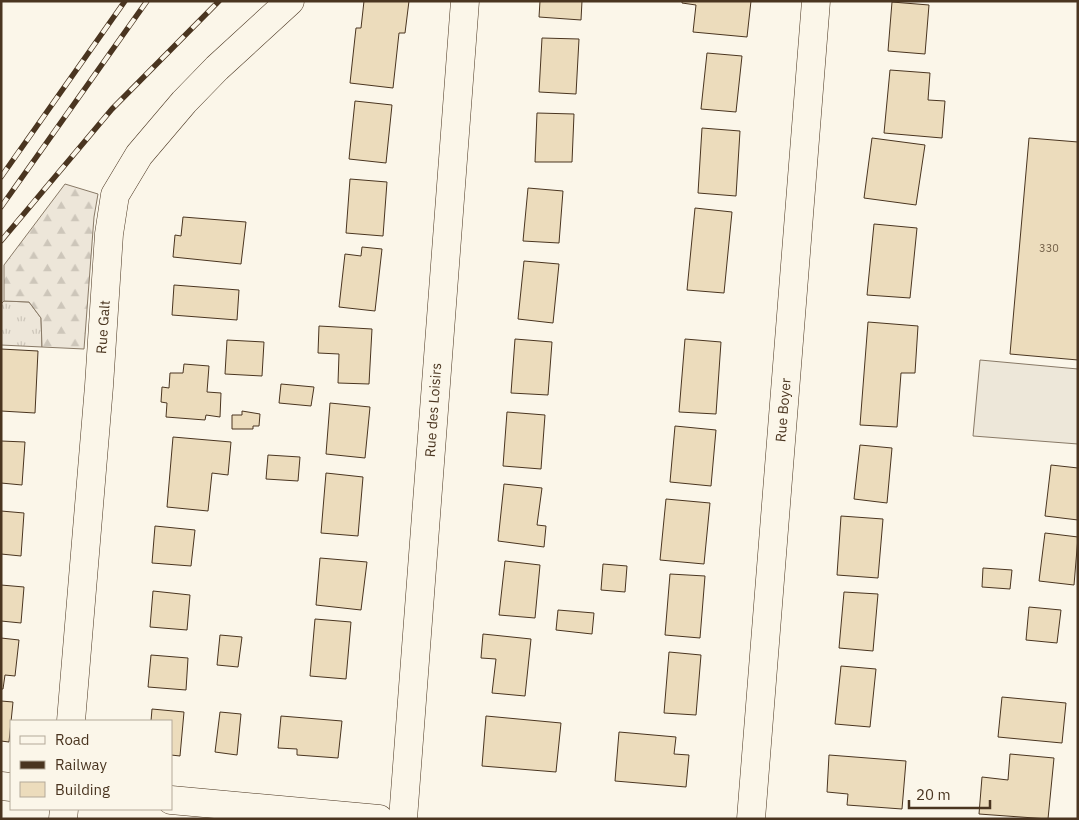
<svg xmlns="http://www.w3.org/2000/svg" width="1079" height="820" viewBox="0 0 1079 820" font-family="'IBM Plex Sans',sans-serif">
  <defs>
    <pattern id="grass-tufts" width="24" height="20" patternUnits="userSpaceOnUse" patternTransform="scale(1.25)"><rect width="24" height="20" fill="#ede6d9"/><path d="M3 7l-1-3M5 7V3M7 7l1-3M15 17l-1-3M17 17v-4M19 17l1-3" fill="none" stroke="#cdc6ba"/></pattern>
    <pattern id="forest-firs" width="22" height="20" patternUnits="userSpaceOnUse" patternTransform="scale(1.25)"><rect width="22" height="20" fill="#ede6d9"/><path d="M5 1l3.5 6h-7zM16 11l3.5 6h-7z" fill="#cdc6ba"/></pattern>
  </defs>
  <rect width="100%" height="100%" fill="#fbf6e9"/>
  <polygon fill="url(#grass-tufts)" stroke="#887966" points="4,301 29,302 41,318 42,347 1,345 1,304"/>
  <polygon fill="url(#forest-firs)" stroke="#887966" points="65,184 98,194 94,217 84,349 42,347 41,318 29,302 4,301 4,265"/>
  <polygon fill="#ede7d9" stroke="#887966" points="980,360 1078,369 1078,444 973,436"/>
  <g fill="#ecdcbc" stroke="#4a3520">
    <polygon points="364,1 409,1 405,33 399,33 393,88 350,83 356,28 361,28"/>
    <polygon points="540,1 582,1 581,20 539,17"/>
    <polygon points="682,1 751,1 747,37 693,32 696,5 682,3"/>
    <polygon points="892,2 929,5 925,54 888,51"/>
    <polygon points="542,38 579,39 576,94 539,92"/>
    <polygon points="707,53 742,56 736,112 701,109"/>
    <polygon points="890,70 930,73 928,100 945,101 942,138 884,133"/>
    <polygon points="355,101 392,105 386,163 349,159"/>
    <polygon points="537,113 574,114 572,162 535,162"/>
    <polygon points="702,128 740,131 736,196 698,193"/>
    <polygon points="872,138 925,145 916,205 864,198"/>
    <polygon points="1029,138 1078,142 1078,360 1010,354"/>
    <polygon points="350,179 387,182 383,236 346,233"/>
    <polygon points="528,188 563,191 559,243 523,241"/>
    <polygon points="695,208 732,212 724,293 687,290"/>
    <polygon points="183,217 246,222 241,264 173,257 175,235 181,236"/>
    <polygon points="874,224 917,228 910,298 867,295"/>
    <polygon points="362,247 382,249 375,311 339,307 345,254 361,256"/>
    <polygon points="524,261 559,264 553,323 518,319"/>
    <polygon points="174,285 239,290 237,320 172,315"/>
    <polygon points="868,322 918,326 915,373 901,373 897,427 860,425"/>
    <polygon points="319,326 372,329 369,384 338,383 339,354 318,353"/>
    <polygon points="515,339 552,342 548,395 511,393"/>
    <polygon points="685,339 721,342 716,414 679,412"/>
    <polygon points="227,340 264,342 262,376 225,374"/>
    <polygon points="1,349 38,351 35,413 1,411"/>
    <polygon points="184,364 209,366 207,392 221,393 220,417 206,415 205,420 166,417 167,403 161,402 162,387 169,388 170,373 183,373"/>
    <polygon points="281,384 314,387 311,406 279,403"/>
    <polygon points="330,403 370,407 365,458 326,454"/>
    <polygon points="242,411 260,414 259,426 253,426 253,429 232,429 232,415 242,415"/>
    <polygon points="507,412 545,415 541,469 503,466"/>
    <polygon points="675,426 716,430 711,486 670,482"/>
    <polygon points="173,437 231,442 228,475 212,473 208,511 167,507"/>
    <polygon points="1,441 25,442 22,485 1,483"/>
    <polygon points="860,445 892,448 887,503 854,499"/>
    <polygon points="268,455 300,457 298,481 266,479"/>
    <polygon points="1051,465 1078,468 1078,520 1045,516"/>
    <polygon points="326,473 363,477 358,536 321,533"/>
    <polygon points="504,484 542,488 537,525 546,526 544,547 498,541"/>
    <polygon points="666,499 710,503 704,564 660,560"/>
    <polygon points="1,511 24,513 21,556 1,554"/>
    <polygon points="841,516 883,519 878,578 837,575"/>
    <polygon points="155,526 195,530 191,566 152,563"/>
    <polygon points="1045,533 1078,537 1074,585 1039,581"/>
    <polygon points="320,558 367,562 361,610 316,605"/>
    <polygon points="505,561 540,565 535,618 499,615"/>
    <polygon points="603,564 627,566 625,592 601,590"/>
    <polygon points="983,568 1012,570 1010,589 982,587"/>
    <polygon points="670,574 705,576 700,638 665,635"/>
    <polygon points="1,585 24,587 21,623 1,621"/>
    <polygon points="153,591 190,595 187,630 150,627"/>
    <polygon points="844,592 878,594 873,651 839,648"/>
    <polygon points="1029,607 1061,610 1057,643 1026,640"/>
    <polygon points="558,610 594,613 592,634 556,630"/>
    <polygon points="315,619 351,622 346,679 310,676"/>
    <polygon points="483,634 531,639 525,696 492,693 496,659 481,658"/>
    <polygon points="220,635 242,637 238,667 217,665"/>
    <polygon points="1,638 19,640 15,676 5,675 3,689 1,689"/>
    <polygon points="669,652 701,655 696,715 664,713"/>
    <polygon points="151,655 188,658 186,690 148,687"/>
    <polygon points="841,666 876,669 870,727 835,724"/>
    <polygon points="1002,697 1066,703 1062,743 998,737"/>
    <polygon points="1,701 13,702 9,742 1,741"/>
    <polygon points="152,709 184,712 180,756 171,755 171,721 151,721"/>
    <polygon points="220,712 241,714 237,755 215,752"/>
    <polygon points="281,716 342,721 338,758 297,755 297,749 278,748"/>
    <polygon points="486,716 561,723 556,772 482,766"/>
    <polygon points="619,732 676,737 674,754 689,755 686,787 615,781"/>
    <polygon points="1010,754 1054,758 1048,819 979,814 982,777 1008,780"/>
    <polygon points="829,755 906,761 902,809 847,805 848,794 827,792"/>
  </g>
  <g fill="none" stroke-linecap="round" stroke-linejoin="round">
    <defs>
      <g id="minor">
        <polyline points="71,721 99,386 109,234 115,195 139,155 184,102 217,68 290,1"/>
        <polyline points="1,786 11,787"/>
        <polyline points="171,800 379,819"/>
        <polyline points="63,819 64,809"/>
        <polyline points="403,819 465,1"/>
        <polyline points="751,819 816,1"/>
      </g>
    </defs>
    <use href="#minor" stroke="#4a3520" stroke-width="29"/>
    <use href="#minor" stroke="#fbf6e9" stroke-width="28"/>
    <defs>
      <g id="rail">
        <polyline points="1,177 125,1"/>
        <polyline points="1,207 147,1"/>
        <polyline points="1,241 112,109 219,1"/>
      </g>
    </defs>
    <use href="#rail" stroke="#4a3520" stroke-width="5.5"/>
    <use href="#rail" stroke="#fbf6e9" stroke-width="4" stroke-dasharray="11" stroke-linecap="butt"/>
  </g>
  <g text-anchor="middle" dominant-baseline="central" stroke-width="4" stroke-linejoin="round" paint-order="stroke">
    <g font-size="11" fill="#725f47">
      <text x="1049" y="248">330</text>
    </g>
    <g font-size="14" fill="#4a3520" stroke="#fbf6e9">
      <text transform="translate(103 327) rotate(-86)">Rue Galt</text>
      <text transform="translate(433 410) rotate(-86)">Rue des Loisirs</text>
      <text transform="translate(783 410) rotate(-85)">Rue Boyer</text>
    </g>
  </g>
  <rect width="1079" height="820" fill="none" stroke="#4a3520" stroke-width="5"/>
  <rect x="10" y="720" width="162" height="90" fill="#fbf6e9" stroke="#b4a999"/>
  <rect x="20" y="736" width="25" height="8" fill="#fbf6e9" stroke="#b4a999"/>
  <text x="55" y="745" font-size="15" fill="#4a3520">Road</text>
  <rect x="20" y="761" width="25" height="8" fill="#4a3520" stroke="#b4a999"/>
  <text x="55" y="770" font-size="15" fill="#4a3520">Railway</text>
  <rect x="20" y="782" width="25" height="15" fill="#ecdcbc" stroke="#b4a999"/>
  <text x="55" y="795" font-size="15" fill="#4a3520">Building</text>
  <path d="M909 800v8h81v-8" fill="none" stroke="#4a3520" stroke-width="2.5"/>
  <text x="916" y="800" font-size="15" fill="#4a3520" stroke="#fbf6e9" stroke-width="4" paint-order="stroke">20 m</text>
</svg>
